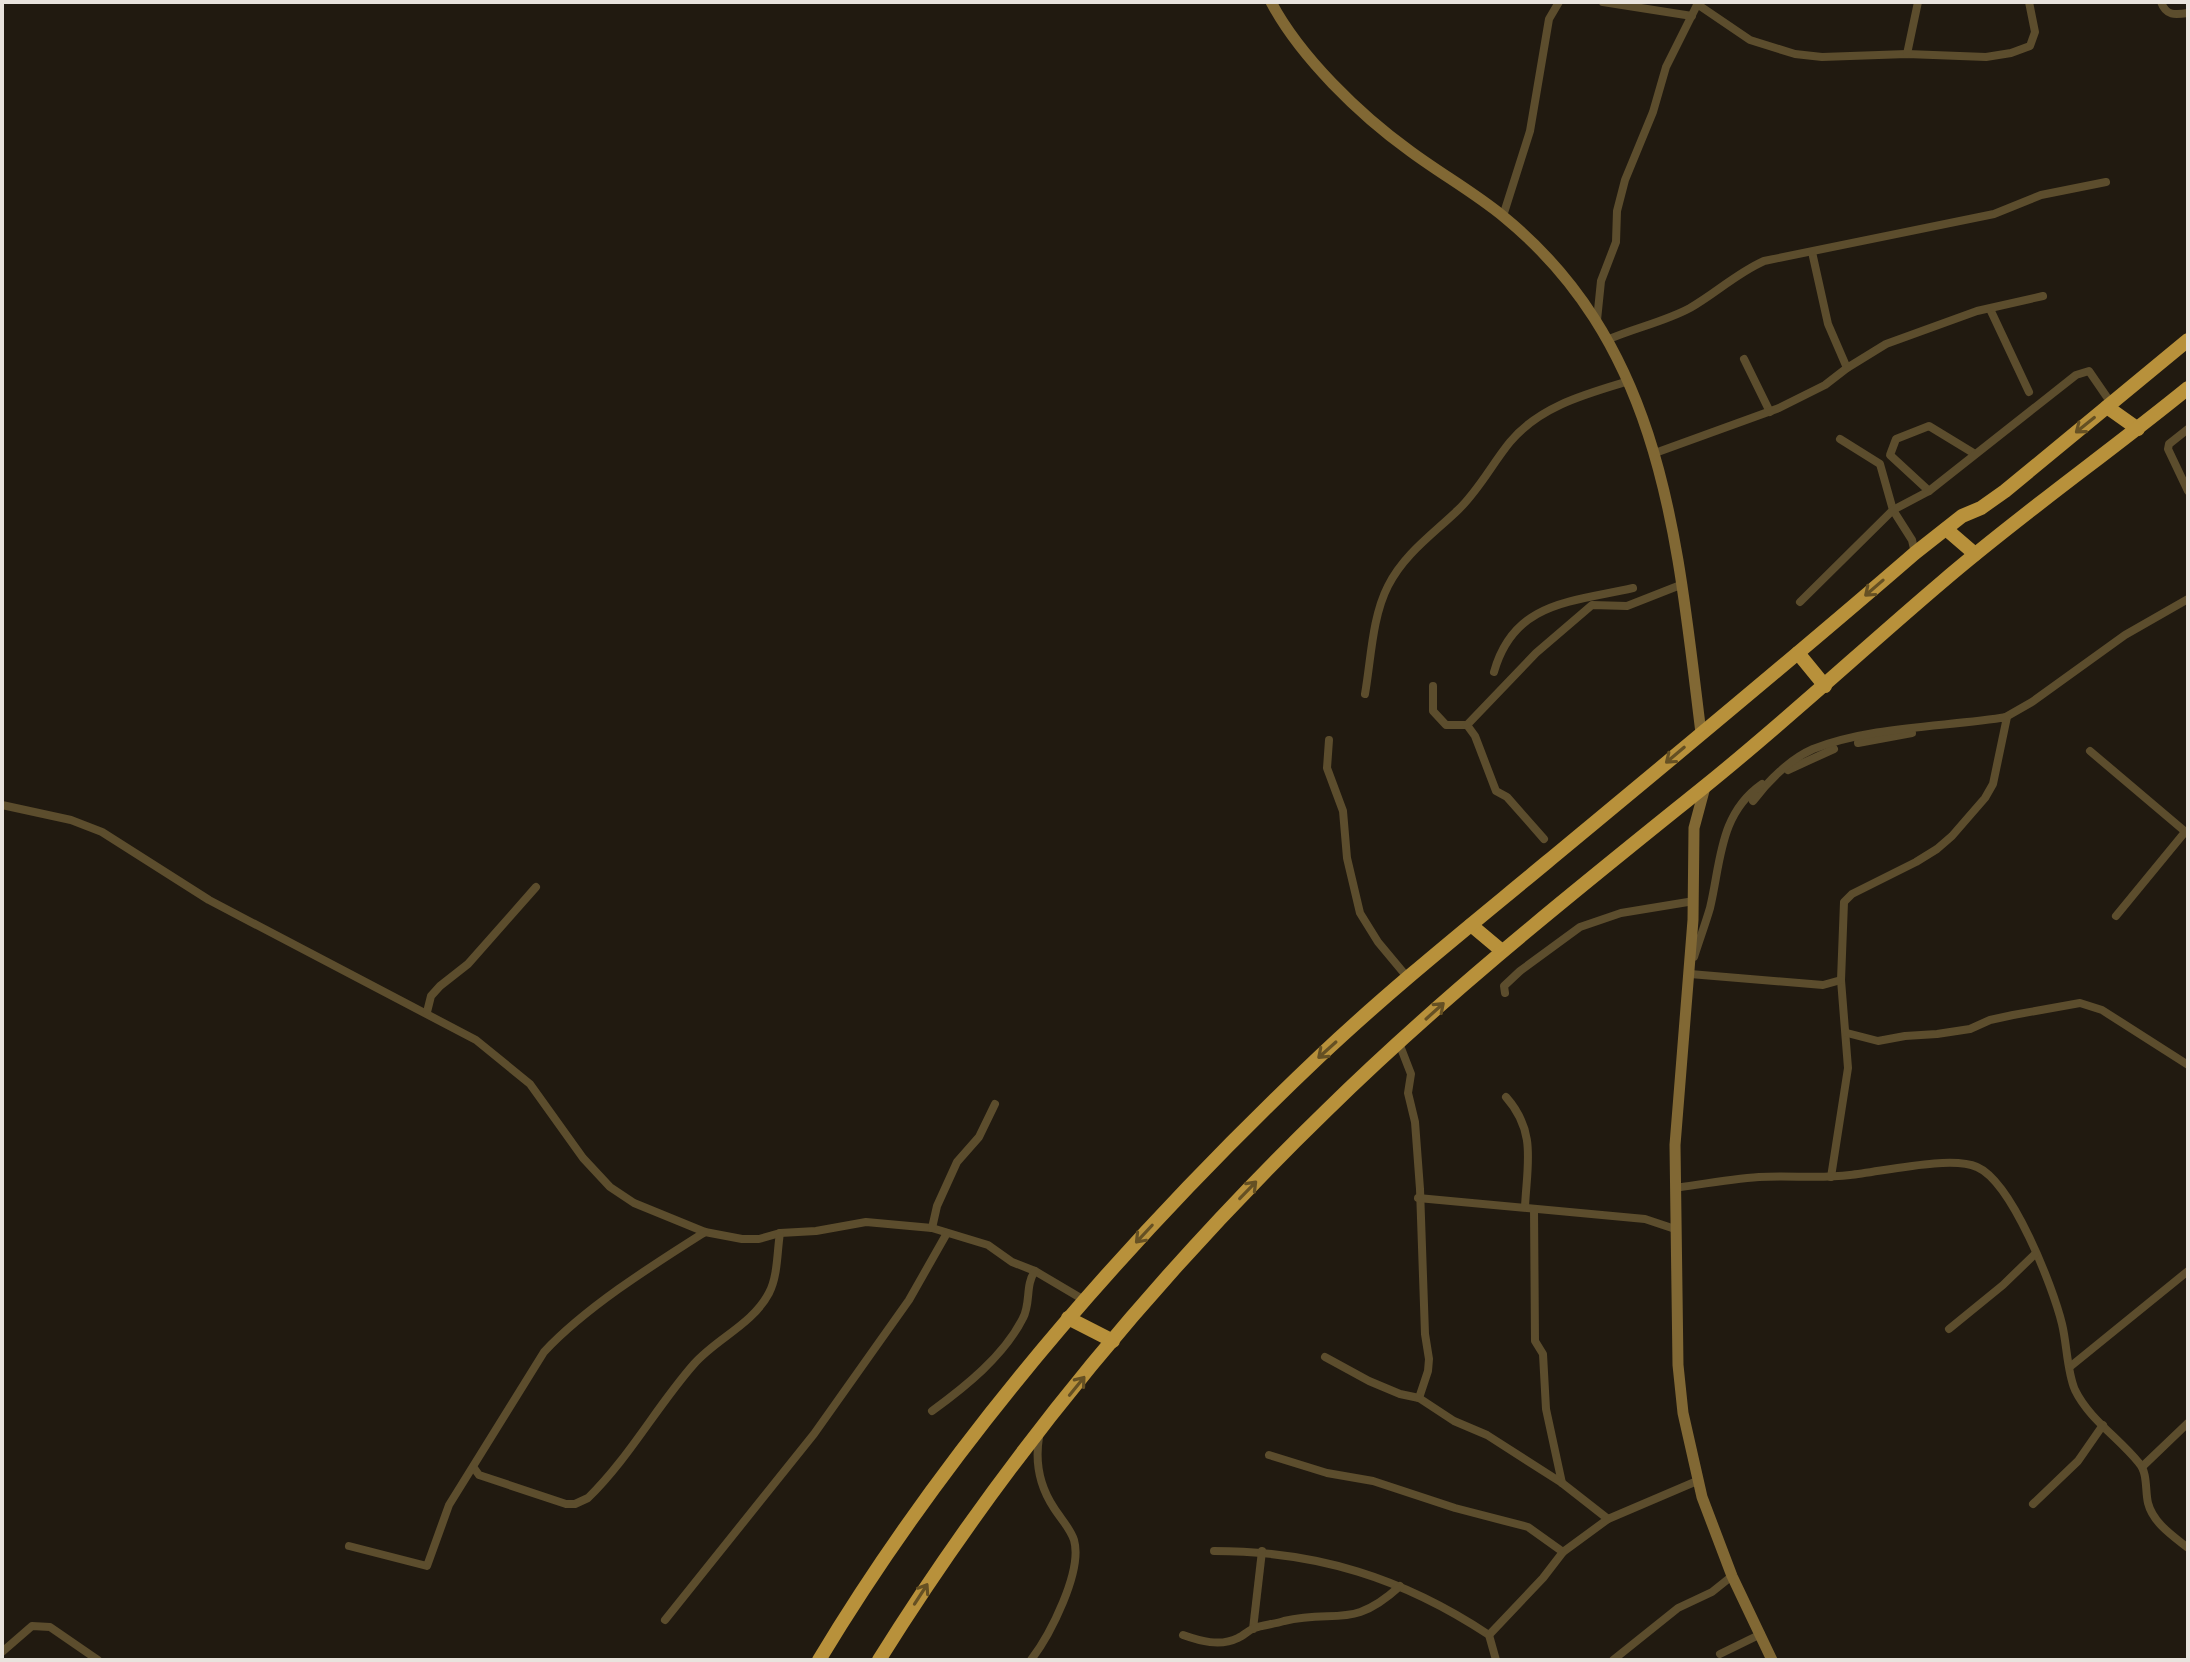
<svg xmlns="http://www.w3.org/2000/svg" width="2190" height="1662" viewBox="0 0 2190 1662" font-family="'Roboto Serif',serif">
  <rect width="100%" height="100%" fill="#211a10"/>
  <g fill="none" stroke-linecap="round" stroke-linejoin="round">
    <g stroke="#5c4d2d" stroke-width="8">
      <polyline points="1603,2 1692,16"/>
      <path d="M2161,2c5,14 14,13 27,11"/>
      <polyline points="1697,4 1750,40 1795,54 1822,57 1907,54 1986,57 2011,53 2030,46 2035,32 2029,2"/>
      <polyline points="1907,54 1918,2"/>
      <polyline points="1503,216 1530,131 1549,19 1559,2"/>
      <polyline points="1812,252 1828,324 1847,368"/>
      <polyline points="1990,309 2029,392"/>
      <polyline points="1597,320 1601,281 1616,242 1617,211 1625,180 1653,112 1666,67 1698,3"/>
      <path d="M1607,340c27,-12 57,-18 83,-32 26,-15 47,-35 74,-47l230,-47 47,-19 65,-13"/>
      <polyline points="1744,359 1770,412"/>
      <polyline points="2188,429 2169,444 2168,449 2188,491"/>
      <polyline points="1840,439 1880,464 1893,510 1912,540 1915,553"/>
      <polyline points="1655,453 1779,408 1825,385 1847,368 1886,344 1977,311 2043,296"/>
      <polyline points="1929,491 1890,455 1896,439 1929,426 1975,454"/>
      <polyline points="1800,602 1893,510 1929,491 2076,375 2089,371 2111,403"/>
      <path d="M1494,672c20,-71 78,-70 139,-84"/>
      <polyline points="1433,686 1433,711 1446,725 1467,725 1536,653 1592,605 1627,606 1683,584"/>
      <path d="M1365,694c6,-34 7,-77 23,-108 16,-32 45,-52 70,-76 21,-20 34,-46 52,-68 30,-36 76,-48 119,-61"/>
      <polyline points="2004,718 2032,702 2125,635 2188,599"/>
      <polyline points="1467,725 1475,736 1496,791 1507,797 1544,839"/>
      <polyline points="1329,740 1327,768 1343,811 1347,858 1360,913 1378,942 1408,978"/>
      <polyline points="1858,743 1912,733"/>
      <polyline points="2090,751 2188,834"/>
      <polyline points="1788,770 1834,749"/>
      <path d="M1753,801c15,-20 37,-42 60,-52 59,-23 132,-22 194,-32l-14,67 -8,14 -33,38 -15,13 -21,13 -64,32 -8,8 -3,78 7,88 -17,109"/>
      <polyline points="2,805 71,820 102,832 209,900 476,1040 530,1084 583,1158 610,1187 634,1203 705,1232 742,1239 759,1239 780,1233 816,1231 866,1222 932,1228 988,1245 1012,1262 1035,1271 1084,1300"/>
      <polyline points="2116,916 2185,832"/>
      <path d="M1694,957c5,-16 11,-32 16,-49 11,-46 9,-94 52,-124"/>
      <polyline points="1690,974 1823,985 1841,980"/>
      <polyline points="1505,993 1504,986 1520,971 1580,927 1621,913 1694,901"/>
      <polyline points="427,1012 431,996 440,986 468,964 536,887"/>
      <polyline points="1847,1033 1878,1041 1905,1036 1937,1034 1970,1029 1990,1020 2013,1015 2080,1003 2102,1010 2188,1065"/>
      <polyline points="1399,1043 1411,1074 1408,1093 1415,1122 1420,1189 1425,1334 1429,1359 1428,1371 1419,1398"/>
      <path d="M1506,1097c31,35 21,67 19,110"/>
      <path d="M1675,1188c28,-4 56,-9 84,-11 31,-2 61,2 91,-2 31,-3 101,-20 127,-8 35,15 76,120 85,157 5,20 5,48 13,66 14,29 44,48 64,73 9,10 6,28 9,40 5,20 25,33 40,45"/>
      <polyline points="1418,1198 1645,1219 1675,1229"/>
      <polyline points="1534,1209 1535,1341 1543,1354 1546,1409 1562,1483"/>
      <polyline points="932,1228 937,1206 957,1162 979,1137 995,1104"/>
      <polyline points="1949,1329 2003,1285 2036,1253"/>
      <polyline points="1325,1357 1369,1381 1400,1394 1419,1398 1454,1421 1487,1435 1562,1483 1608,1519"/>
      <polyline points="2071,1366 2188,1271"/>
      <path d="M932,1411c33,-24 72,-55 91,-93 8,-15 2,-33 12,-47"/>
      <polyline points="1269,1455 1327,1473 1373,1481 1455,1508 1528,1527 1563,1552"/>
      <polyline points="2143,1466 2188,1423"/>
      <path d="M474,1468l5,7 87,29h9l13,-6c41,-40 69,-92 106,-134 23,-26 58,-39 75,-71 9,-17 8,-42 11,-60"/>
      <polyline points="2033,1504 2078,1461 2103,1425"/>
      <path d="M349,1546l78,20 22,-61 95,-153c42,-45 109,-87 161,-120"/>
      <path d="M1214,1551c103,0 189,27 275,84l7,25"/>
      <polyline points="665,1620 814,1434 909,1300 947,1233"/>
      <polyline points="1253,1629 1262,1551"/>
      <path d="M1183,1635c17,6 37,12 55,3 5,-2 10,-7 16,-10 9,-3 21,-4 30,-7 53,-12 68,9 116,-35"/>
      <polyline points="1489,1635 1543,1578 1563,1552 1608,1519 1697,1481"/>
      <polyline points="2,1652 32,1626 50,1627 98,1660"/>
      <polyline points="1720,1654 1761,1634"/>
      <path d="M1031,1660c19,-25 52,-89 43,-120 -4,-12 -13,-21 -20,-32 -14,-21 -19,-46 -15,-71"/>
      <polyline points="1613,1660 1678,1608 1712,1592 1732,1576"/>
    </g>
    <g stroke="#816834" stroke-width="11">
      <path d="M1271,2c29,55 89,113 139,149 31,23 65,42 94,66 161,132 173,325 197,516"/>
      <polyline points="1705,787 1694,828 1693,920 1675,1145 1678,1365 1683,1413 1702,1497 1732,1576 1772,1660"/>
    </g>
    <g stroke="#b8913b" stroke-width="14">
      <polyline points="2107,407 2138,429"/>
      <polyline points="1946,529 1975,554"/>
      <polyline points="1798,653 1825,686"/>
      <polyline points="1471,925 1502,951"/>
      <polyline points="1068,1318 1113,1341"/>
      <path d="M819,1660c135,-224 311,-424 501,-604 72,-68 151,-131 227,-194 123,-102 247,-204 368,-309l47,-37 19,-8 24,-17 183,-151"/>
      <path d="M879,1660c125,-200 278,-385 447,-549 119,-117 249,-220 378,-324 82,-66 158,-137 238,-205 79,-68 165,-128 246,-194"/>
    </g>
  </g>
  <defs><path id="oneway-shaft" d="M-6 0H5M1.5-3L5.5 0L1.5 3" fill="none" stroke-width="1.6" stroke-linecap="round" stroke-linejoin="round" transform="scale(2)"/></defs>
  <g stroke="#655023">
    <use href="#oneway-shaft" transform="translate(2085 425) rotate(141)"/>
    <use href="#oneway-shaft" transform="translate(1874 588) rotate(139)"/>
    <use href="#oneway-shaft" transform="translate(1675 755) rotate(140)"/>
    <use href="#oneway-shaft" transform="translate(1435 1011) rotate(-42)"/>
    <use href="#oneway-shaft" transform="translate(1327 1050) rotate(138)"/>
    <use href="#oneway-shaft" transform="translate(1248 1190) rotate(-46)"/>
    <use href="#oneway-shaft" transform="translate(1144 1234) rotate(133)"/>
    <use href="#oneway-shaft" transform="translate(1077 1386) rotate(-51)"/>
    <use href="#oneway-shaft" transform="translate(921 1594) rotate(-57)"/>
  </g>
  <rect width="2190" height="1662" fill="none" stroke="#e8e3dd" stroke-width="8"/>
</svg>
